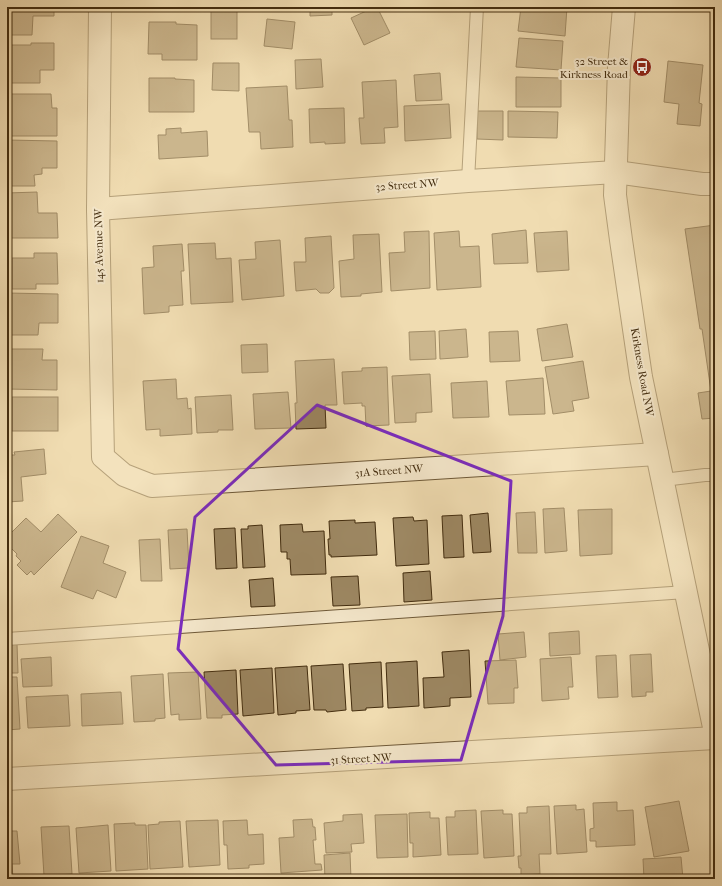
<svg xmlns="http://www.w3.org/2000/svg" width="722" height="886" viewBox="0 0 722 886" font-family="'IM FELL French Canon',serif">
  <rect width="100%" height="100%" fill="#f0dcb1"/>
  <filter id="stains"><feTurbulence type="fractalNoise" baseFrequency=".005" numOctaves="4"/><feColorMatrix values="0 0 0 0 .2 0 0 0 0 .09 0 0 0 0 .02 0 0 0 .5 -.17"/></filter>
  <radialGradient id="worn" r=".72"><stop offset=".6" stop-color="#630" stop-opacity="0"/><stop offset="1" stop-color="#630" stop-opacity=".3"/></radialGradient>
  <g fill="#9d8863" stroke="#432d0f">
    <polygon points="7,7 54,7 54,16 33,16 32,35 7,35"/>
    <polygon points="303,7 344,7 332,8 332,15 310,16 310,9 303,9"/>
    <polygon points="375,7 377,7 390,33 364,45 351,18"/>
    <polygon points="521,7 567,7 565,36 518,31"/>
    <rect x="211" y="11" width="26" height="28"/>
    <polygon points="267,19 295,22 292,49 264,46"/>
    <polygon points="149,22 176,22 176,24 197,25 197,60 162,60 162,54 148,54"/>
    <polygon points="519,38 563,41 561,70 516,67"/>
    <polygon points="31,43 54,43 54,70 40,70 40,83 7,83 7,45 31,45"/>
    <polygon points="321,59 323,87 296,89 295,60"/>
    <polygon points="668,61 703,65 699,103 702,104 700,126 677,124 679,104 664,102"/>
    <polygon points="213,63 239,63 239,91 212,90"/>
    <polygon points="440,73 442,100 416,101 414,75"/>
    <polygon points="516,77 561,78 561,107 516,107"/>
    <polygon points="149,78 175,78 175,79 194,80 194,112 149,112"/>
    <polygon points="396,80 398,127 384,128 385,143 361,144 359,118 364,118 362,82"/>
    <polygon points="287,86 289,120 292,120 293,147 261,149 260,132 249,132 246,88"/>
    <polygon points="8,94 51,94 52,108 57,108 57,136 9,136"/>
    <polygon points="449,104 451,138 405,141 404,106"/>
    <polygon points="344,108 345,143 325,144 325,142 310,143 309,109"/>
    <polygon points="477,111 503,111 503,140 477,139"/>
    <polygon points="508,111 558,112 557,138 508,137"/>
    <polygon points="181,128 181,133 207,131 208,156 159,159 158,135 166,135 166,129"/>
    <polygon points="7,140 57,141 57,168 42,168 42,174 34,175 35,186 7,186"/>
    <polygon points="37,192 38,213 57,213 58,238 7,238 7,193"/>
    <polygon points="715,225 715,418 702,419 698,393 711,391 702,329 700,329 685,229"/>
    <polygon points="526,230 528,263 494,264 492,234"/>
    <polygon points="429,231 430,288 391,291 389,253 405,252 404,232"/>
    <polygon points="459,231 460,247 479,246 481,287 437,290 434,233"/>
    <polygon points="567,231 569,270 537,272 534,233"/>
    <polygon points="379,234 382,292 361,294 361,296 341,297 339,261 354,259 353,235"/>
    <polygon points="331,236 334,288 329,293 320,293 316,289 296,291 294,262 306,262 305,238"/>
    <polygon points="280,240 284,296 242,300 239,260 256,259 255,242"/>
    <polygon points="215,243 216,259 231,258 233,302 191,304 188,244"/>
    <polygon points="182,244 184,271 181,271 183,305 169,306 169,312 144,314 142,268 154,267 153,246"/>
    <polygon points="34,253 57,253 58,284 36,284 36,289 12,289 12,258 34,258"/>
    <polygon points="7,293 58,294 58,323 39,323 38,335 7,335"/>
    <polygon points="567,324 573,357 542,361 537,329"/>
    <polygon points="466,329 468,357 440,359 439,331"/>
    <polygon points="435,331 436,359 410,360 409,332"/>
    <polygon points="518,331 520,361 490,362 489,332"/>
    <polygon points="267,344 268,372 242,373 241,345"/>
    <polygon points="7,349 43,349 42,360 57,360 57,390 7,389"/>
    <polygon points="334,359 337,405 325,405 326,428 296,429 295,403 297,403 295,361"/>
    <polygon points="583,361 589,398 572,401 574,411 553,414 545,367"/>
    <polygon points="387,367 389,425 366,426 365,406 362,406 362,403 344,404 342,372 362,371 362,368"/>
    <polygon points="430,374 432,412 416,413 416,422 395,423 392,376"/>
    <polygon points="543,378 545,414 509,415 506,381"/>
    <polygon points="176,379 177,399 187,398 188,409 191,408 192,434 160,436 160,429 146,430 143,381"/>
    <polygon points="487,381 489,417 453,418 451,383"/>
    <polygon points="288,392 291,428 255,429 253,394"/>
    <polygon points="231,395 233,430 218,430 218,432 197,433 195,397"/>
    <rect x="12" y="397" width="46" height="34"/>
    <polygon points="44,449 46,474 21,477 23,501 7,502 7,455 15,455 14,452"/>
    <polygon points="564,508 567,551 545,553 543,509"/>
    <polygon points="612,509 612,554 580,556 578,510"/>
    <polygon points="535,512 537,553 518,553 516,513"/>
    <polygon points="488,513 491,552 473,553 470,515"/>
    <polygon points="58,514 77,532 34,575 31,571 27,575 17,565 21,561 16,556 17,554 7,544 7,537 26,518 41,532"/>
    <polygon points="462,515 464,557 444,558 442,516"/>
    <polygon points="413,517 414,521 427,520 429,564 396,566 393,518"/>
    <polygon points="355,520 355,523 375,522 377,555 331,557 331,555 329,555 328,539 330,539 329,521"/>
    <polygon points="302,524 303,532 324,531 326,574 291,575 290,559 287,559 287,552 281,552 280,525"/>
    <polygon points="262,525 265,567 243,568 241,529 248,529 248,526"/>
    <polygon points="235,528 237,568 216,569 214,529"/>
    <polygon points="187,529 189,568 170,569 168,530"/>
    <polygon points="81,536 109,546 103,563 126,572 116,598 97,590 93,599 61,587"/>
    <polygon points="160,539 162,581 141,581 139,540"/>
    <polygon points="430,571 432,600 404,602 403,573"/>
    <polygon points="358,576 360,605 333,606 331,577"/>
    <polygon points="273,578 275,606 251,607 249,580"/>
    <polygon points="579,631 580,654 550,656 549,633"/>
    <polygon points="524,632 526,657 500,660 498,634"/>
    <polygon points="17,644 18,673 7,673 7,645"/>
    <polygon points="469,650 471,697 450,698 450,706 424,708 423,678 444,677 442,652"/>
    <polygon points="651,654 653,692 646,692 646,696 632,697 630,655"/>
    <polygon points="616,655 618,697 598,698 596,656"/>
    <polygon points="51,657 52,686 23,687 21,659"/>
    <polygon points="571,657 573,687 568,687 569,699 542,701 540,659"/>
    <polygon points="516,660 518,688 514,688 514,703 488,704 485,661"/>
    <polygon points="417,661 419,706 388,708 386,663"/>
    <polygon points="381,662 383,707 366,708 366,710 352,711 349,664"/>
    <polygon points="343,664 346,710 327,712 326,710 314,710 311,666"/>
    <polygon points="307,666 310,710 296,711 296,713 278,715 275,668"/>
    <polygon points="272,668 274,713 243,716 240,670"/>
    <polygon points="236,670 238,714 222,715 222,718 207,718 204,672"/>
    <polygon points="198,672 201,719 179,720 179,714 171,715 168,673"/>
    <polygon points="163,674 165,718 155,719 155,721 134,722 131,676"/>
    <polygon points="7,677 17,677 20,729 7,730"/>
    <polygon points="121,692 123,724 82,726 81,694"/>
    <polygon points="68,695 70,726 28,728 26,697"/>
    <polygon points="679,801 689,851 654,857 645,807"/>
    <polygon points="617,802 617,811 633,810 635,845 596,847 596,841 590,841 590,829 594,828 593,803"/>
    <polygon points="576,805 576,810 584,809 587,852 557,854 554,806"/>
    <polygon points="549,806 551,854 539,854 540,874 521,875 521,868 519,868 518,856 521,856 519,813 527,813 527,807"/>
    <polygon points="476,810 478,854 448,855 446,817 455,817 455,811"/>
    <polygon points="503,810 503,814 512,814 514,856 484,858 481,811"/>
    <polygon points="430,812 430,818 439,818 441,855 413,857 413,843 410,843 409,813"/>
    <polygon points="362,814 364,843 351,844 352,852 326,853 324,823 343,821 343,815"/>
    <polygon points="407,814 408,857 377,858 375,815"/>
    <polygon points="312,819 313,827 315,827 316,840 313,840 315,864 321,864 322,870 281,873 279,838 294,837 293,820"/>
    <polygon points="218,820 220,865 189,867 186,821"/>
    <polygon points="247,820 248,835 263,834 264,864 249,865 249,868 228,869 227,845 224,845 223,821"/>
    <polygon points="180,821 183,867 150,869 148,825 159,824 159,822"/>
    <polygon points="135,823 135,825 146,825 148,869 116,871 114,824"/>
    <polygon points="108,825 111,871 79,873 76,828"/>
    <polygon points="69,826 72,874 44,876 41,827"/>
    <polygon points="7,831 17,831 20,864 12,864 13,879 7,879"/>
    <polygon points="350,853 351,879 325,879 324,855"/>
    <polygon points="681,857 683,879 644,879 643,859"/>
  </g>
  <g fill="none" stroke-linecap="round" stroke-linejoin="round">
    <defs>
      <g id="service">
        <polyline points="468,181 477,7"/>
        <polyline points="663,480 705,475 715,475"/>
        <polyline points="7,639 686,592"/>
      </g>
      <g id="minor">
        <polyline points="100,7 98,209 103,457 124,475 152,486 657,454"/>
        <polyline points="98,209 468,181 616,172 702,184 715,184"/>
      </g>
      <g id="tertiary">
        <polyline points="624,7 619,67 615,195 621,240 641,377 715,732"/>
        <polyline points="7,779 715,738"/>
      </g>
    </defs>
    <use href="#service" stroke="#6e5938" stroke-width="14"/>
    <use href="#minor" stroke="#6e5938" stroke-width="24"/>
    <use href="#tertiary" stroke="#6e5938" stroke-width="24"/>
    <use href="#service" stroke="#f5e8cc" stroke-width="12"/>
    <use href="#minor" stroke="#f5e8cc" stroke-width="22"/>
    <use href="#tertiary" stroke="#f5e8cc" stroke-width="22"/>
  </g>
  <path d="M0 0H722V886H0ZM317,405l194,76 -8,135 -42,144 -185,5 -98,-116 17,-132z" fill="#f0dcb1" fill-opacity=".55" fill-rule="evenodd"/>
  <path fill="none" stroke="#7b2cbf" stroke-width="3" stroke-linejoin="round" d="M317,405l194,76 -8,135 -42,144 -185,5 -98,-116 17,-132z"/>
  <defs>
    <symbol id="bus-disc" viewBox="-11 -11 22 22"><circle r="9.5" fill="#8f2418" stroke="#f5e8cc"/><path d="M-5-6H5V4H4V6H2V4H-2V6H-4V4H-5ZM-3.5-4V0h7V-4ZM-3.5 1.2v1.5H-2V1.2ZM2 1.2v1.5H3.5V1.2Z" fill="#fff"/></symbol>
  </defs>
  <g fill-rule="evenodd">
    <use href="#bus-disc" x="631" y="56" width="22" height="22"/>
  </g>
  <g text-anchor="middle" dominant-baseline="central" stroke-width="4" stroke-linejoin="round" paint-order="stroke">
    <g font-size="11" fill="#432d0f" stroke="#f5e8cc" text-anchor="end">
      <text x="628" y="61">32 Street &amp;<tspan x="628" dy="13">Kirkness Road</tspan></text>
    </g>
    <g font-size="11" fill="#432d0f" stroke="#f5e8cc">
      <text transform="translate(407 185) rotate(-4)">32 Street NW</text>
      <text transform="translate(99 246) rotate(-91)">145 Avenue NW</text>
      <text transform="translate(642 372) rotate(80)">Kirkness Road NW</text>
      <text transform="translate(389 471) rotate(-4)">31A Street NW</text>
      <text transform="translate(361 759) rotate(-3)">31 Street NW</text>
    </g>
  </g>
  <rect width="722" height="886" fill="none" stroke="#f0dcb1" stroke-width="24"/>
  <rect x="8" y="8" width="706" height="870" fill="none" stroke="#432d0f" stroke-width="2"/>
  <rect x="12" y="12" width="698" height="862" fill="none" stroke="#432d0f"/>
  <rect width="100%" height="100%" filter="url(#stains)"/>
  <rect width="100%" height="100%" fill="url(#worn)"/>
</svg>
